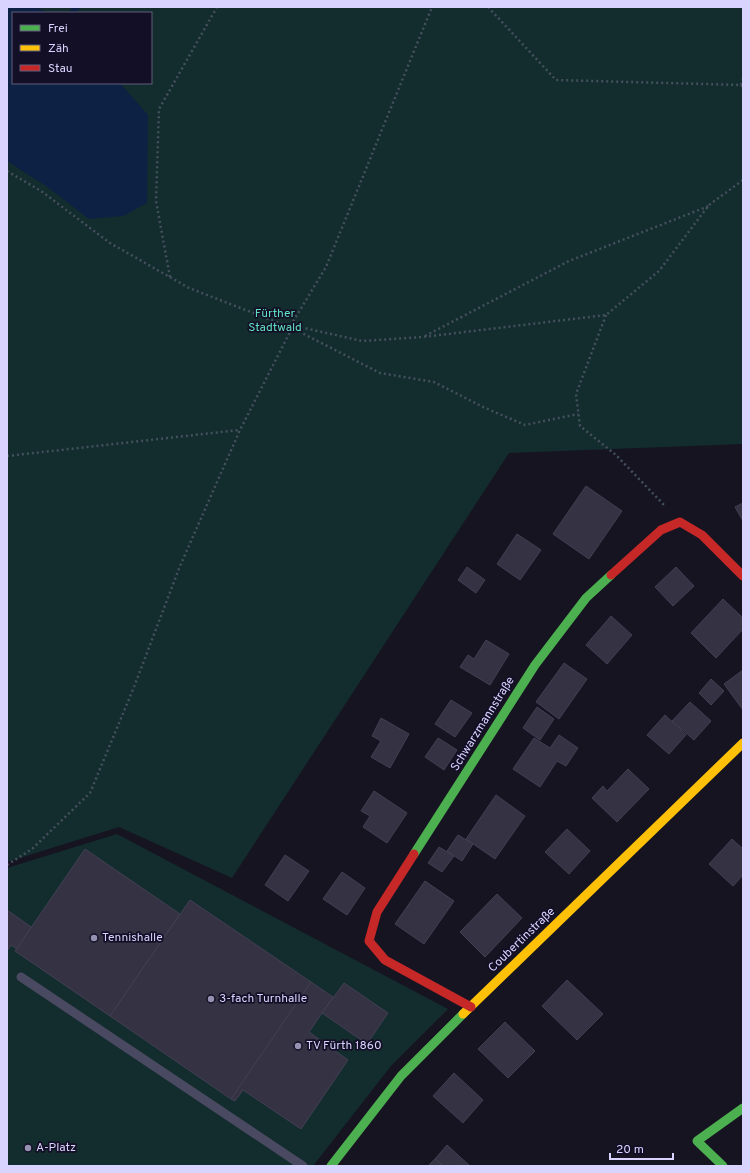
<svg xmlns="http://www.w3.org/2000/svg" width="750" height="1173" viewBox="0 0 750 1173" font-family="Overpass,sans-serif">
  <rect width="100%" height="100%" fill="#161421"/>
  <g fill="#132c2d" fill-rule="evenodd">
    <path d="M7,7h736v437l-234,9 -277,425 -113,-51 -112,35zM13,13h138v70h-138z"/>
    <polygon points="117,834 448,1009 391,1066 313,1166 7,1166 7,868"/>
  </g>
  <polygon fill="#0d2144" points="7,7 35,7 49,13 13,13 13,83 120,83 148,115 147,203 123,216 89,219 46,186 7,161"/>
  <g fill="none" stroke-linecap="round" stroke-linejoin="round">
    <polyline stroke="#0d2144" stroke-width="6" points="72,13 77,7"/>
  </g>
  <g fill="#343243" stroke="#433f54">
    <polygon points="586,486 622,511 589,559 553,534"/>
    <polygon points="743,503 743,521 735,507"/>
    <polygon points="517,534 541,550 520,580 497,564"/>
    <polygon points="467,567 485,580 476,593 458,580"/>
    <polygon points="676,567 694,586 673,606 655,587"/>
    <polygon points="723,599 743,618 743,629 716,658 691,633"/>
    <polygon points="611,616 632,635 607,664 586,645"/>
    <polygon points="486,640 509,654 490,685 460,667 468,655 474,659"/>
    <polygon points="564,663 587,679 559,719 536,702"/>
    <polygon points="743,670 743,710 724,684"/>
    <polygon points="711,679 724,691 711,705 699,693"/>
    <polygon points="451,700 472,713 455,737 435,724"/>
    <polygon points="690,702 711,721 694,740 672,721"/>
    <polygon points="537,707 554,719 540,740 523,728"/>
    <polygon points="665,715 686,735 669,754 647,735"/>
    <polygon points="381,718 409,734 390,768 371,757 381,741 372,736"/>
    <polygon points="559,735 578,748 566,766 557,761 540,787 513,769 534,738 550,748"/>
    <polygon points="438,738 457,750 444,770 425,757"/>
    <polygon points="628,769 649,789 617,822 592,798 603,786 607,791"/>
    <polygon points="374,791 407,813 387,843 363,827 370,816 361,811"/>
    <polygon points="496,795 525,816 495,859 466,839"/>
    <polygon points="567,829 590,851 569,874 545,852"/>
    <polygon points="458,835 473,844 462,861 447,851"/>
    <polygon points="732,839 743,849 743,875 733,886 709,864"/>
    <polygon points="439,847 454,856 442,872 428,863"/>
    <polygon points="85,849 180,914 110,1016 15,951"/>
    <polygon points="285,855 309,871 288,901 265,885"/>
    <polygon points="342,872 365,888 347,915 323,899"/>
    <polygon points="425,881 454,901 424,944 395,924"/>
    <polygon points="497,894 522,918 485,957 460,932"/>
    <polygon points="190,900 311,982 231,1099 110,1016"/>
    <polygon points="7,910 31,927 17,949 11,945 7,951"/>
    <polygon points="567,980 603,1014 577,1040 542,1006"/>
    <polygon points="311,982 333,997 309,1032 348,1060 301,1129 243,1090 235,1101 231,1099"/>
    <polygon points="344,983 388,1013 367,1044 322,1013"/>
    <polygon points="505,1022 535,1051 508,1078 478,1049"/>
    <polygon points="454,1073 483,1100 463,1123 433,1096"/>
    <polygon points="447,1145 470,1166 443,1166 435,1159"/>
    <polygon points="435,1159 443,1166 428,1166"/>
  </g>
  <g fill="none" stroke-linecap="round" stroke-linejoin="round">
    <g stroke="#44505f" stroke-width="2.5" stroke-dasharray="2 3" stroke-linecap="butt">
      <polyline points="488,7 556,80 741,85 743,87"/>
      <polyline points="741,85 743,79"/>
      <polyline points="7,171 41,191 110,243 189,288 292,328 380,373 434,382 483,407 525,425 578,414"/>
      <polyline points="170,277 156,201 159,109 217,7"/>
      <polyline points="606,315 576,394 580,426 616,455 665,506"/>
      <polyline points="291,325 362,341 423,337 606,315 659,271 709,205 743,180"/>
      <polyline points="425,336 569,261 709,206"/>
      <polyline points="7,456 239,430"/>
      <polyline points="7,865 32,849 90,793 134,687 180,566 240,430 292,328 291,325 326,267 432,7"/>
    </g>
    <polyline stroke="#4a4962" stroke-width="9" points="21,977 303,1166"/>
    <g stroke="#4caf50" stroke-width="9">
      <polyline points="414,854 535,665 586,598 611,575"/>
      <polyline points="331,1166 401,1076 463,1014"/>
      <polyline points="723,1166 697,1141 743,1108"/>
    </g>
    <polyline stroke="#ffc107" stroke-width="9" points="463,1014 743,743"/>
    <g stroke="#c62828" stroke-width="9">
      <polyline points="611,575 661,530 680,522 702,535 743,576"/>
      <polyline points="414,854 377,912 369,941 385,960 471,1007"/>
    </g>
  </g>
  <g fill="#9591b1" stroke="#130f26" stroke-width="1.5">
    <circle cx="94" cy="938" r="4"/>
    <circle cx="211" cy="999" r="4"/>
    <circle cx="298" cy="1046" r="4"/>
    <circle cx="28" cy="1148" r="4"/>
  </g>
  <g text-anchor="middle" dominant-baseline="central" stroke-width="3.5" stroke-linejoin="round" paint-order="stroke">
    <g font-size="12" fill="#5fe0c0" stroke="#130f26">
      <text x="275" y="314">Fürther<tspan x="275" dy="14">Stadtwald</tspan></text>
    </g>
    <g font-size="12" fill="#d9d4ff" stroke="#130f26">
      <text transform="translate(483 724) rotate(-58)">Schwarzmannstraße</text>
      <text transform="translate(522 940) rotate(-44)">Coubertinstraße</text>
    </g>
    <g font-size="12" fill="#d9d4ff" stroke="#130f26" text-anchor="start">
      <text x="102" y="938">Tennishalle</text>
      <text x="219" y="999">3-fach Turnhalle</text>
      <text x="306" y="1046">TV Fürth 1860</text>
      <text x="36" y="1148">A-Platz</text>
    </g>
  </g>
  <rect width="750" height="1173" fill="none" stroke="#d9d4ff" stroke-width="16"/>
  <rect x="12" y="12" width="140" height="72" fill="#130f26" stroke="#625e7d"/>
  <rect x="20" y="25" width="20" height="6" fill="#4caf50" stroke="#625e7d"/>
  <text x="48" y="32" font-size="12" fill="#d9d4ff">Frei</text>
  <rect x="20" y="45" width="20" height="6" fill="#ffc107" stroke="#625e7d"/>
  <text x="48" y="52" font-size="12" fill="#d9d4ff">Zäh</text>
  <rect x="20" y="65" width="20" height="6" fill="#c62828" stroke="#625e7d"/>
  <text x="48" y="72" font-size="12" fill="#d9d4ff">Stau</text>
  <path d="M610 1153v6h63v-6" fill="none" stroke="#d9d4ff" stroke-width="2"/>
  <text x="616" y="1153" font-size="12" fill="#d9d4ff" stroke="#130f26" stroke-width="3" paint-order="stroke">20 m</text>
</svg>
